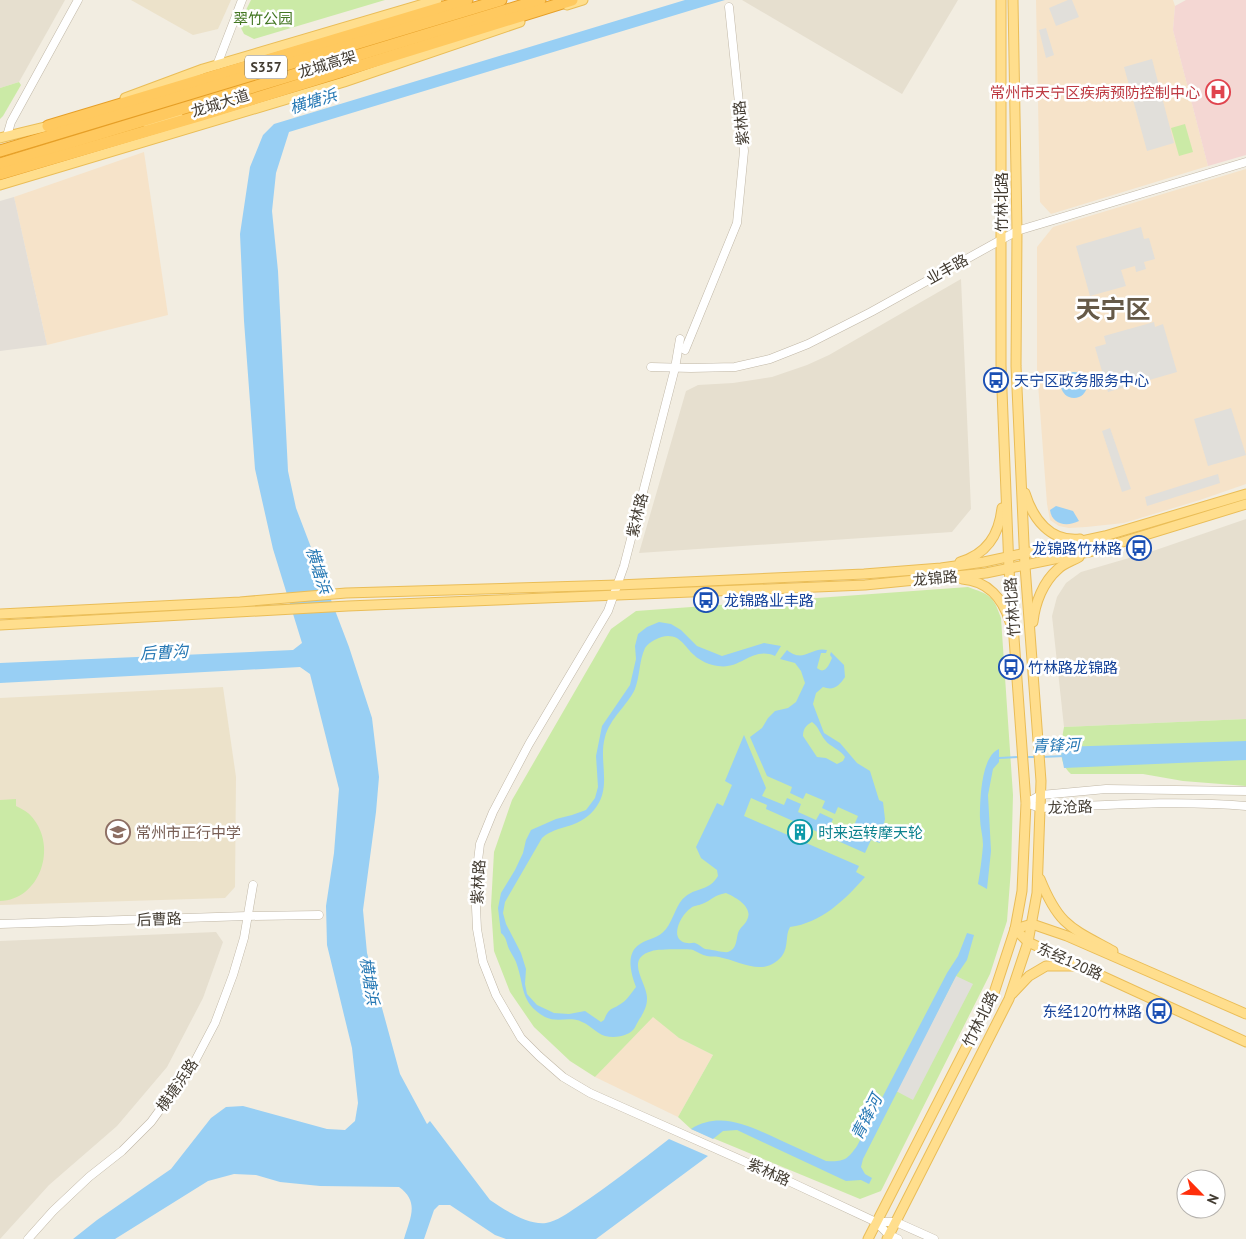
<svg xmlns="http://www.w3.org/2000/svg" width="1246" height="1239" viewBox="0 0 1246 1239" font-family="'PT Sans','Noto Sans SC',sans-serif">
  <rect width="100%" height="100%" fill="#f2ede1"/>
  <g fill="#e6dfcf">
    <polygon points="0,0 65,0 19,82 0,88"/>
    <polygon points="742,0 958,0 902,94"/>
    <polygon points="961,279 971,509 952,532 639,553 686,391 698,385 733,383 772,377 807,365 829,355"/>
    <polygon points="1246,519 1246,719 1064,727 1052,616 1057,597 1066,583 1081,572 1153,551"/>
    <polygon points="216,932 223,942 203,998 167,1067 117,1126 49,1185 0,1239 0,941"/>
  </g>
  <g fill="#f6e3c9">
    <polygon points="1036,0 1173,0 1175,6 1173,30 1208,166 1051,214 1040,202"/>
    <polygon points="144,152 168,315 47,345 14,197"/>
    <polygon points="1246,169 1246,484 1200,500 1124,523 1086,527 1069,528 1059,526 1050,520 1047,504 1037,370 1037,247 1053,227"/>
    <polygon points="653,1016 679,1038 713,1055 678,1117 595,1077"/>
  </g>
  <polygon fill="#e3ded7" points="14,197 47,345 0,351 0,201"/>
  <g fill="#ece2ca">
    <polygon points="131,0 231,0 218,29 193,35"/>
    <polygon points="223,687 236,777 235,887 225,898 0,905 0,698"/>
  </g>
  <polygon fill="#f4d7d3" points="1186,0 1246,0 1246,155 1208,166 1173,30 1175,6"/>
  <g fill="#cbeaa6">
    <polygon points="251,0 385,0 254,39 244,34 239,24"/>
    <polygon points="19,82 21,85 3,116 0,119 0,88"/>
    <polygon points="1185,124 1193,152 1179,156 1171,128"/>
    <path d="M968,587c22,8 25,8 33,31l12,177 -2,74 -4,52 -17,53 -109,217 -21,8 -169,-70 -13,-12 35,-62 -34,-17 -26,-21 -58,60 -25,-16 -36,-34 -24,-35 -16,-41 -3,-45 3,-54 18,-52 99,-171 25,-18z"/>
    <path d="M1246,719v67l-63,-5 -40,-7h-72c-14,-12 -10,-30 -7,-47z"/>
    <path d="M16,799v7c6,3 12,6 16,11 26,30 8,83 -32,84v-101z"/>
  </g>
  <g fill="#e1dfda">
    <polygon points="1068,0 1072,0 1079,17 1056,26 1049,8"/>
    <polygon points="1046,28 1054,55 1046,58 1039,30"/>
    <polygon points="1152,59 1174,143 1147,151 1124,67"/>
    <polygon points="1141,227 1144,239 1149,238 1155,259 1144,262 1146,269 1136,272 1135,266 1121,270 1126,286 1090,296 1076,246"/>
    <polygon points="1154,322 1155,327 1163,324 1177,372 1108,392 1095,347 1106,344 1104,336"/>
    <polygon points="1231,408 1246,455 1208,466 1194,419"/>
    <polygon points="1110,428 1131,489 1122,492 1102,431"/>
    <polygon points="1218,474 1220,483 1147,506 1145,497"/>
    <polygon points="956,976 973,984 913,1100 896,1091"/>
  </g>
  <g fill="#98cff4" fill-rule="evenodd">
    <path d="M685,0h40l-436,132 -13,41 -4,38 6,60 10,200 8,37 53,139 23,71 7,59 -3,35 -13,98 4,43 33,121 27,50 3,-3 60,79c15,10 37,25 56,23 11,-2 22,-10 31,-16 32,-21 62,-45 92,-68l39,17 -112,83h-90l-11,-4 -45,-30h-11l-5,5 -10,29h-20c6,-21 16,-37 -5,-52l-79,-1 -40,-4 -24,-7 -22,-1 -26,7 -93,58h-42l24,-19 74,-51 40,-51 15,-11 17,-1 84,23 18,1 10,-9 3,-18 -6,-55 -25,-103 -1,-39 8,-53 5,-64 -29,-115 -10,-7 -300,16v-20l293,-13 9,-7 -29,-94 -18,-80 -11,-148 -4,-87 10,-67 13,-32 11,-11z"/>
    <circle cx="1074" cy="385" r="13"/>
    <path d="M1056,506l17,5 6,10c-12,6 -27,4 -29,-11z"/>
    <path d="M659,622l12,2 10,6 16,16 25,10 42,-13 17,3 -6,10c-23,-10 -34,14 -57,10 -8,-1 -18,-5 -24,-11 -9,-8 -13,-19 -26,-19 -8,0 -19,6 -23,12 -6,13 -5,28 -10,41 -8,17 -25,29 -30,48 -7,25 8,51 -11,73 -17,20 -36,14 -52,28l-37,64 -2,11 3,11 15,29 5,16 -1,15 2,10 10,11 17,8 15,1 16,-3 16,11 3,-2c6,-14 7,-9 18,-17 5,-3 10,-11 14,-16 -5,-13 -11,-34 4,-43 9,-6 18,-5 26,-15 8,-10 10,-26 20,-33 12,-9 23,-5 32,-20l-1,-6 -16,-12 -5,-11 21,-44 6,3 9,-21 -7,-4 19,-46 22,53 -4,8 22,9 3,-7 14,6 -3,8 18,8 4,-7 13,6 -3,7 20,9 8,-19 -20,-9 -3,7 -13,-6 3,-7 -19,-8 -3,6 -13,-6 2,-6 -25,-11 -17,-39 12,-9 6,-10 7,-7 13,-3 8,-6 9,-19 -4,-12 -6,-8 -15,-4 7,-9c17,14 24,-4 40,0l-1,3h-5l-4,15c8,7 12,-3 15,-10l-2,-3 1,-3 13,13 1,12c-6,9 -11,14 -22,10l-7,6 -3,11 11,29 16,10 17,20 13,8 9,29 4,2 2,17 -5,24 -9,-3 -6,13 -99,-44 1,-4 -16,-7 -7,18 115,50 -3,6 9,5c-20,23 -44,46 -75,50 -5,8 -1,19 -8,29 -18,22 -42,5 -63,1 -4,-1 -8,0 -12,-1 -5,-1 -9,-4 -14,-6 -3,-1 -37,-1 -41,1 -29,8 -4,32 -5,48 0,7 -3,12 -6,18 -3,3 -5,10 -8,13 -7,7 -19,8 -28,6 -9,-3 -15,-11 -23,-14 -11,-6 -25,1 -37,-5 -26,-15 -20,-31 -29,-55 -2,-5 -5,-9 -7,-13 -3,-7 -2,-11 -8,-16l-3,-25 3,-15 14,-23 8,-17 3,-13 5,-10 25,-11 16,-4 14,-5 9,-12 3,-11 -2,-31 6,-30 28,-41 6,-26 -1,-13 3,-12 9,-7zM812,722c7,5 8,12 13,18 5,7 15,9 20,17l-2,4 -6,3 -11,-6 -9,-1 -14,-21c0,-7 3,-11 9,-14zM726,893c9,4 28,14 21,27 -2,5 -7,7 -9,13 -2,7 -1,16 -10,19 -3,1 -19,-3 -23,-3 -3,-1 -6,-5 -10,-6 -2,-1 -5,1 -7,0 -21,-2 -7,-29 3,-35 3,-3 7,-2 11,-4 10,-4 12,-9 24,-11z"/>
    <polygon points="1246,741 1246,760 1064,768 1060,747"/>
    <path d="M999,749v13l-6,7 -5,26 3,56 -4,38 -9,-5c2,-12 4,-26 5,-39 0,-9 -3,-18 -3,-27 0,-18 1,-62 19,-69z"/>
    <path d="M967,933l7,2 -7,25 -11,16 -93,183 -2,8 4,7 7,4 -3,6 -8,-4 -15,1 -109,-51 -14,1 -10,8 -22,-10c30,-19 60,-2 89,11 15,7 31,14 46,21 18,1 21,-1 31,-15l90,-173 11,-17z"/>
  </g>
  <g fill="none" stroke-linecap="round" stroke-linejoin="round">
    <g stroke="#98cff4" stroke-width="2">
      <polyline points="1026,757 1036,757"/>
      <polyline points="1041,757 1064,756"/>
      <polyline points="999,758 1019,757"/>
    </g>
    <defs>
      <g id="minor">
        <polyline points="217,65 242,0"/>
        <polyline points="7,136 11,122 78,0"/>
        <polyline points="680,339 675,368 624,566 608,611 529,744 493,812 480,844 475,885 477,929 483,962 496,995 521,1038 539,1056 563,1077 590,1093 784,1179 876,1222 889,1235 898,1239"/>
        <polyline points="685,350 737,223 744,151 729,7"/>
        <polyline points="651,367 691,368 735,367 770,359 808,344 871,312 1017,231 1246,162"/>
        <polyline points="1026,803 1041,795 1106,789 1246,791"/>
        <path d="M1026,803l14,5c69,-3 138,-8 206,-2"/>
        <polyline points="0,924 247,916 319,915"/>
        <polyline points="876,1222 896,1222 934,1239"/>
        <polyline points="28,1239 53,1211 89,1177 122,1151 151,1122 194,1063 215,1023 233,975 244,938 253,885"/>
      </g>
      <g id="major">
        <polyline points="567,5 583,0"/>
        <polyline points="125,98 203,69 437,0"/>
        <polyline points="148,125 178,116"/>
        <polyline points="0,138 53,125"/>
        <polyline points="0,185 344,82 520,22"/>
        <path d="M1025,493c8,26 25,49 55,46"/>
        <path d="M960,562c27,-8 39,-27 42,-54"/>
        <path d="M962,579c26,2 41,20 48,43"/>
        <polyline points="0,614 240,602 346,593 618,585 864,574 941,568 984,562 1105,536 1246,494"/>
        <path d="M1033,622c2,-19 10,-40 25,-53 5,-5 14,-8 21,-12"/>
        <polyline points="0,625 348,606 865,585 986,573 1093,551 1246,504"/>
        <path d="M1040,879c19,47 31,49 73,72"/>
        <polyline points="1015,929 1028,942 1246,1042"/>
        <polyline points="1015,929 1032,924 1067,936 1246,1014"/>
        <polyline points="1012,994 1029,976 1046,966 1076,966"/>
        <polyline points="868,1239 994,993 1015,929 1022,891 1026,803 1009,569 1001,365 1001,0"/>
        <polyline points="887,1239 1009,999 1028,942 1037,893 1041,781 1025,566 1016,366 1017,231 1013,0"/>
      </g>
      <g id="highway">
        <polyline points="48,126 467,0"/>
        <polyline points="0,151 501,0"/>
        <polyline points="0,164 540,0"/>
        <polyline points="0,174 202,115 572,0"/>
      </g>
    </defs>
    <use href="#minor" stroke="#c0b7a6" stroke-width="9"/>
    <use href="#major" stroke="#eabd57" stroke-width="11"/>
    <use href="#highway" stroke="#e69f27" stroke-width="13"/>
    <use href="#minor" stroke="#fff" stroke-width="8"/>
    <use href="#major" stroke="#ffde8d" stroke-width="9"/>
    <use href="#highway" stroke="#ffc95f" stroke-width="11"/>
  </g>
  <defs>
    <symbol id="hospital-ring" viewBox="-11 -11 22 22"><circle r="9.5" fill="#fff" stroke="#e0444e" stroke-width="1.5"/><path d="M-5-5h3v3.5h4V-5h3V5h-3V1.5h-4V5h-3Z" fill="#e0444e"/></symbol>
    <symbol id="bus-ring" viewBox="-11 -11 22 22"><circle r="9.5" fill="#fff" stroke="#1a4fb4" stroke-width="1.5"/><path d="M-5-6H5V4H4V6H2V4H-2V6H-4V4H-5ZM-3.5-4V0h7V-4ZM-3.5 1.2v1.5H-2V1.2ZM2 1.2v1.5H3.5V1.2Z" fill="#1a4fb4"/></symbol>
    <symbol id="school-ring" viewBox="-11 -11 22 22"><circle r="9.5" fill="#fff" stroke="#8d6e63" stroke-width="1.5"/><path d="M0-5L7-2L0 1L-7-2ZM-4 1L0 2.5L4 1V4Q0 6-4 4Z" fill="#8d6e63"/></symbol>
    <symbol id="building-ring" viewBox="-11 -11 22 22"><circle r="9.5" fill="#fff" stroke="#0f9aa8" stroke-width="1.5"/><path d="M-4-6H4V6H1V3H-1V6H-4ZM-2.5-4.3h1.7v1.8h-1.7ZM.8-4.3h1.7v1.8H.8ZM-2.5-1h1.7V.8h-1.7ZM.8-1h1.7V.8H.8Z" fill="#0f9aa8"/></symbol>
  </defs>
  <g fill-rule="evenodd">
    <use href="#hospital-ring" x="1204" y="78" width="28" height="28"/>
    <use href="#bus-ring" x="982" y="366" width="28" height="28"/>
    <use href="#bus-ring" x="1125" y="534" width="28" height="28"/>
    <use href="#bus-ring" x="692" y="586" width="28" height="28"/>
    <use href="#bus-ring" x="997" y="653" width="28" height="28"/>
    <use href="#school-ring" x="104" y="818" width="28" height="28"/>
    <use href="#building-ring" x="786" y="818" width="28" height="28"/>
    <use href="#bus-ring" x="1145" y="997" width="28" height="28"/>
  </g>
  <g text-anchor="middle" dominant-baseline="central" stroke-width="5" stroke-linejoin="round" paint-order="stroke">
    <rect fill="#fff" stroke="#7b7670" stroke-width="1" x="245" y="55.5" width="42" height="23" rx="4"/>
    <g font-size="14" font-weight="bold" fill="#433c32">
      <text x="266" y="67">S357</text>
    </g>
    <g font-size="15" fill="#437723" stroke="#fff">
      <text x="263" y="18">翠竹公园</text>
    </g>
    <g font-size="15" fill="#433c32" stroke="#fff">
      <text transform="translate(327 64) rotate(-17)">龙城高架</text>
      <text transform="translate(220 103) rotate(-17)">龙城大道</text>
      <text transform="translate(741 123) rotate(-95)">紫林路</text>
      <text transform="translate(1001 202) rotate(-90)">竹林北路</text>
      <text transform="translate(947 269) rotate(-29)">业丰路</text>
      <text transform="translate(637 515) rotate(-76)">紫林路</text>
      <text transform="translate(935 578) rotate(-5)">龙锦路</text>
      <text transform="translate(1012 607) rotate(-94)">竹林北路</text>
      <text transform="translate(1070 807) rotate(-2)">龙沧路</text>
      <text transform="translate(478 882) rotate(-87)">紫林路</text>
      <text transform="translate(159 919) rotate(-2)">后曹路</text>
      <text transform="translate(1070 961) rotate(24)">东经120路</text>
      <text transform="translate(980 1019) rotate(-64)">竹林北路</text>
      <text transform="translate(177 1085) rotate(-55)">横塘浜路</text>
      <text transform="translate(769 1172) rotate(24)">紫林路</text>
    </g>
    <g font-size="15" fill="#be3a42" stroke="#fff" text-anchor="end">
      <text x="1200" y="92">常州市天宁区疾病预防控制中心</text>
    </g>
    <g font-size="15" fill="#164399" stroke="#fff" text-anchor="start">
      <text x="1014" y="380">天宁区政务服务中心</text>
      <text x="1122" y="548" text-anchor="end">龙锦路竹林路</text>
      <text x="724" y="600">龙锦路业丰路</text>
      <text x="1028" y="667">竹林路龙锦路</text>
      <text x="1142" y="1011" text-anchor="end">东经120竹林路</text>
    </g>
    <g font-size="15" fill="#785e54" stroke="#fff" text-anchor="start">
      <text x="136" y="832">常州市正行中学</text>
    </g>
    <g font-size="15" fill="#0d838f" stroke="#fff" text-anchor="start">
      <text x="818" y="832">时来运转摩天轮</text>
    </g>
    <g font-size="16" font-style="italic" fill="#2678b4" stroke="#fff">
      <text transform="translate(313 101) rotate(-17)">横塘浜</text>
      <text transform="translate(319 570) rotate(72)">横塘浜</text>
      <text transform="translate(164 652) rotate(-3)">后曹沟</text>
      <text transform="translate(1056 745) rotate(-2)">青锋河</text>
      <text transform="translate(370 981) rotate(81)">横塘浜</text>
      <text transform="translate(866 1117) rotate(-63)">青锋河</text>
    </g>
    <g font-size="25" font-weight="bold" fill="#665a48" stroke="#fff">
      <text x="1113" y="309">天宁区</text>
    </g>
  </g>
  <g transform="translate(1201 1194) rotate(114)"><circle r="24" fill="#ffffff" stroke="#b4b1ad"/>
  <path d="M0-4L9 19L0 12L-9 19Z" fill="#ff2f0b"/>
  <text y="-8" font-size="14" font-weight="bold" text-anchor="middle" fill="#433c32">N</text>
  </g>
</svg>
